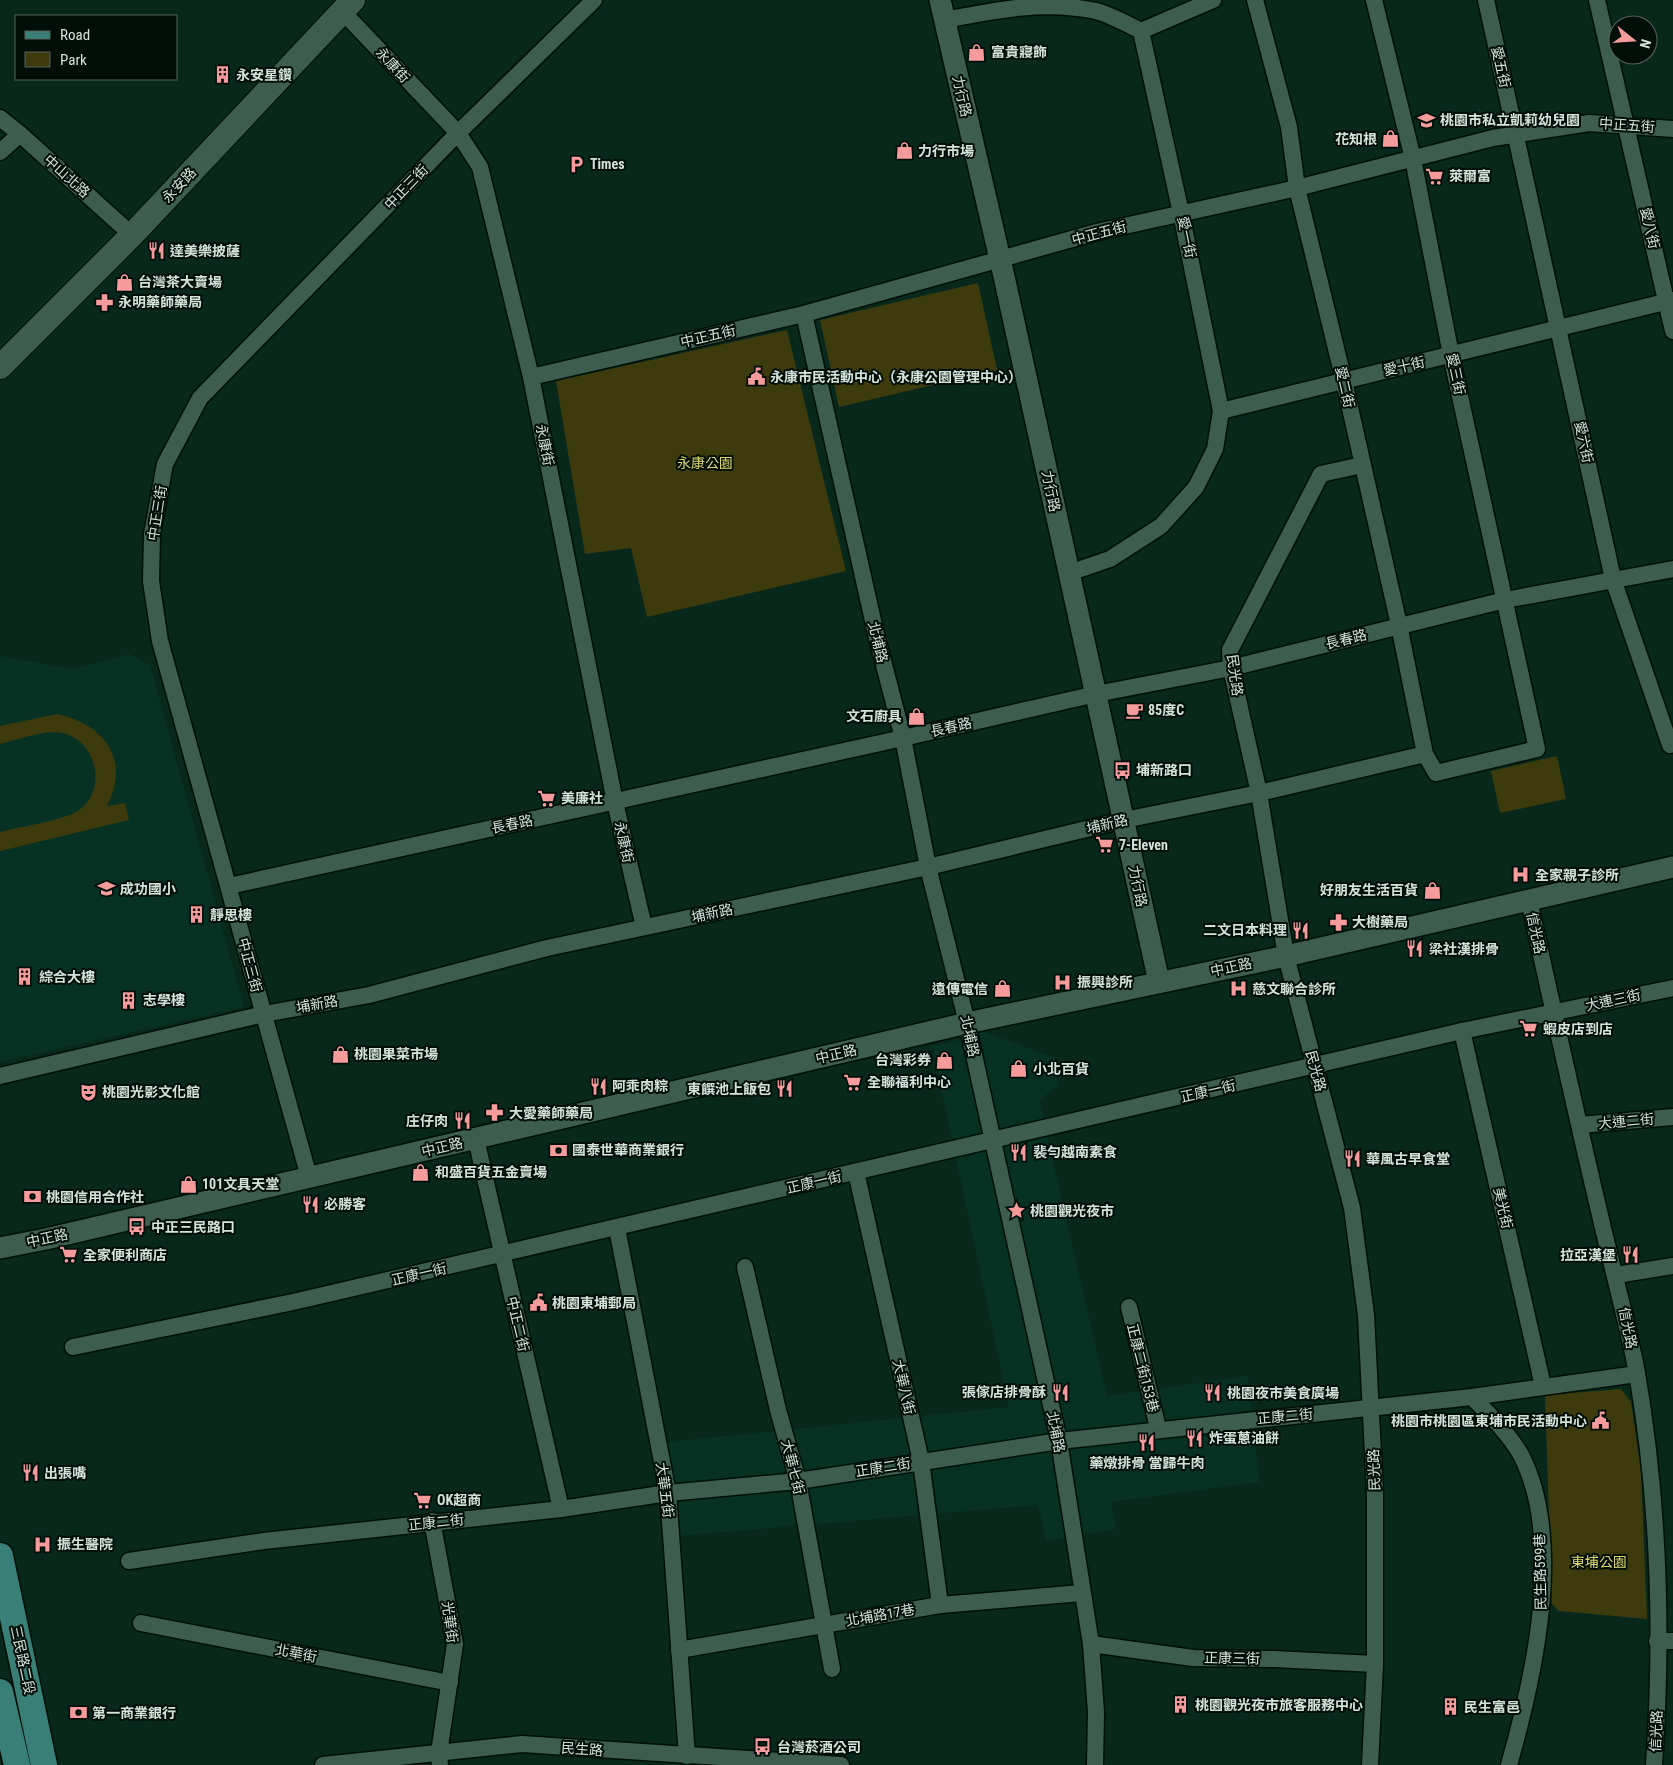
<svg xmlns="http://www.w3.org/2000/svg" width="1673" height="1765" viewBox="0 0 1673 1765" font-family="'Roboto Condensed','Noto Sans TC',sans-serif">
  <rect width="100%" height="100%" fill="#08281c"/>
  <g fill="#073223">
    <polygon points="129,654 150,665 244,1007 0,1062 0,656 72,669"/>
    <polygon points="979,1030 1056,1058 1058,1086 1039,1100 1107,1396 1248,1376 1259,1482 1111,1502 1116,1529 1046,1541 1038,1505 679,1536 666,1442 1009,1407 932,1046 959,1040"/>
  </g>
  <g fill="#3d3b0d">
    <polygon points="978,283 997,370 839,407 820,320"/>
    <polygon points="787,330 846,571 647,617 631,548 585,554 556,381"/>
    <path d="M57,714c47,10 74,45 50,92l18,-3 4,17 -129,31v-19c20,-5 57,-11 74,-19 33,-16 26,-67 -7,-79 -19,-6 -47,5 -67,10v-18z"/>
    <polygon points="1557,756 1566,799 1500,813 1491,771"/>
    <polygon points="1621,1389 1631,1402 1641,1471 1647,1619 1559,1611 1552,1604 1545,1395"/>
  </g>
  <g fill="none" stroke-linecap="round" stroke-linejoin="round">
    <defs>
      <g id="minor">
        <polyline points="1255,0 1289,127 1297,188 1344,381 1399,625 1425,754 1436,773 1537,749 1451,355 1413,159 1374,0"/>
        <polyline points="1486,0 1613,579 1670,745"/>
        <polyline points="1597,0 1673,331"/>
        <polyline points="343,12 458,133 480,167 531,377 615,802 644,927"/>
        <path d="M945,20c51,-10 99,-20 151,-9 15,4 31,13 45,20l40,182 40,198 -6,38 -19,38 -26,29 -9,10 -51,33 -41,14"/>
        <polyline points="1141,31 1213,0"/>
        <polyline points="0,118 20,134 132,235"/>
        <polyline points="0,152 20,134"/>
        <polyline points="804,314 876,634 903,738 928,867 967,1023 1059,1441 1091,1644 1096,1712 1095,1765"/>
        <polyline points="531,377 804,314 1097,232 1297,188 1493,138 1589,123 1673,129"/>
        <polyline points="1221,411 1673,300"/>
        <polyline points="1362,465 1321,474 1230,650 1231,668 1259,793 1286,956 1352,1208 1366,1315 1375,1493 1375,1664 1370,1765"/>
        <polyline points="229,886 903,738 1096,694 1231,668 1505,600 1673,569"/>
        <path d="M1529,900c23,105 46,210 71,315 12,53 27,105 37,158 22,129 26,262 17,392"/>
        <polyline points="1462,1031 1543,1386"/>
        <polyline points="0,1076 264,1014 369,995 547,948 928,867 1124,820 1259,793 1425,754"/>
        <polyline points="1580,1125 1673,1117"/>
        <polyline points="476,1139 561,1509"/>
        <polyline points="856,1172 921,1461 940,1605"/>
        <polyline points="309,1177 160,641 151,581 152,534 165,464 200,398 458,133 594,0"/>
        <polyline points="617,1228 668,1493 687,1756"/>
        <polyline points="745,1267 778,1410 798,1481 832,1669"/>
        <polyline points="1616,1275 1673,1266"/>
        <polyline points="1129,1307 1158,1428"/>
        <polyline points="73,1347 293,1302 1462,1031 1673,988"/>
        <path d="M1472,1397c17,17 37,37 49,58 44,86 13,222 -12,310"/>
        <polyline points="432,1521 455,1644 439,1753 440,1765"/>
        <polyline points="129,1561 264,1541 561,1509 668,1493 798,1481 1059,1441 1472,1397 1637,1374"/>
        <polyline points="141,1623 450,1683"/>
        <polyline points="1657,1641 1673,1641"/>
        <polyline points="1091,1644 1193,1658 1274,1659 1375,1664"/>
        <polyline points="679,1650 940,1605 1082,1593"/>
        <polyline points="323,1765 522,1744 841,1765"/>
      </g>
      <g id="tertiary">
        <polyline points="940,0 1003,272 1159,982"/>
        <polyline points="0,1248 46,1239 967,1023 1286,956 1673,867"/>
      </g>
      <polyline id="secondary" points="0,367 132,235 353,0"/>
      <g id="primary">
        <polyline points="0,1556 44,1765"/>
        <polyline points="0,1692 17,1765"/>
      </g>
    </defs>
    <use href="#minor" stroke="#001007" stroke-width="19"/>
    <use href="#tertiary" stroke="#001007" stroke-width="24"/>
    <use href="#secondary" stroke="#001007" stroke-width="26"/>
    <use href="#primary" stroke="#001007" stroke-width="29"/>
    <use href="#minor" stroke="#3d5d4f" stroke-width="16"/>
    <use href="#tertiary" stroke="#3d5d4f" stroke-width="21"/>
    <use href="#secondary" stroke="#3d5d4f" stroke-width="24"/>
    <use href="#primary" stroke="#397e77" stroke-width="26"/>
  </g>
  <defs>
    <symbol id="shop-bare" viewBox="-9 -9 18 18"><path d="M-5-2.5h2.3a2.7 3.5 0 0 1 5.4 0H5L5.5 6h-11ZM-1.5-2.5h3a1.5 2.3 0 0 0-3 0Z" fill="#f59b9b" stroke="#030e09" stroke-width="2.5" paint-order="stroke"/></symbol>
    <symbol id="building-bare" viewBox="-9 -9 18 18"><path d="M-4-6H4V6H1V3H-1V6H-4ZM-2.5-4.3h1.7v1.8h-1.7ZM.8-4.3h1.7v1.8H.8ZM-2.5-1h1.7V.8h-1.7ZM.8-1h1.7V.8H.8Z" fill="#f59b9b" stroke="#030e09" stroke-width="2.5" paint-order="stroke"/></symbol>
    <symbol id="school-bare" viewBox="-9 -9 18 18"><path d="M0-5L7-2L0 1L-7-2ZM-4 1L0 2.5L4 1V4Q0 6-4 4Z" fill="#f59b9b" stroke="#030e09" stroke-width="2.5" paint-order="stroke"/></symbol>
    <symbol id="parking-bare" viewBox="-9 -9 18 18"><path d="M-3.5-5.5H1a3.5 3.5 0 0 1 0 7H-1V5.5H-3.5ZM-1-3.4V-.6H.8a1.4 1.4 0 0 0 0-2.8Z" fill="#f59b9b" stroke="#030e09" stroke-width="2.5" paint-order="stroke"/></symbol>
    <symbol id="supermarket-bare" viewBox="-9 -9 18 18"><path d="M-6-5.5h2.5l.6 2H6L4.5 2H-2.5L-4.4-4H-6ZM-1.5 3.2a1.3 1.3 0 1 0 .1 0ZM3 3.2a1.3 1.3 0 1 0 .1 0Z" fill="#f59b9b" stroke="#030e09" stroke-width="2.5" paint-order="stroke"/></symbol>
    <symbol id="restaurant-bare" viewBox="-9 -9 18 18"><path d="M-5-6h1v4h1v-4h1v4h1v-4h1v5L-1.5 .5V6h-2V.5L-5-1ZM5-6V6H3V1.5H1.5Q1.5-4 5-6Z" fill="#f59b9b" stroke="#030e09" stroke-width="2.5" paint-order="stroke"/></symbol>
    <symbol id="pharmacy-bare" viewBox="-9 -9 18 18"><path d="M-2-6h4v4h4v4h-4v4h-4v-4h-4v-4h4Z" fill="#f59b9b" stroke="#030e09" stroke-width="2.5" paint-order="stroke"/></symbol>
    <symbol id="civic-bare" viewBox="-9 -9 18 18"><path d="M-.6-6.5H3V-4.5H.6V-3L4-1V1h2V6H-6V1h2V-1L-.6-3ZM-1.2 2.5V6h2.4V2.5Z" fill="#f59b9b" stroke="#030e09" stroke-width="2.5" paint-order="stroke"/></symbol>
    <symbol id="cafe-bare" viewBox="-9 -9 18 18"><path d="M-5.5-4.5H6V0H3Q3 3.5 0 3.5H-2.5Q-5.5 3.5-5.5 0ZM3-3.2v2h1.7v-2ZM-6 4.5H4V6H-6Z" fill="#f59b9b" stroke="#030e09" stroke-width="2.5" paint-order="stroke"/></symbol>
    <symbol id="bus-bare" viewBox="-9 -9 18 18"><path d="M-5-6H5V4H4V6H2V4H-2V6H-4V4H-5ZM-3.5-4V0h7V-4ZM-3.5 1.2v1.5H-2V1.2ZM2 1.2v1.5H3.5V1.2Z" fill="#f59b9b" stroke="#030e09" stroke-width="2.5" paint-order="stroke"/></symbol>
    <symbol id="hospital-bare" viewBox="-9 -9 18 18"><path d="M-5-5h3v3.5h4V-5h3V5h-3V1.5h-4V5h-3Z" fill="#f59b9b" stroke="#030e09" stroke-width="2.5" paint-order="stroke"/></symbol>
    <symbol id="theatre-bare" viewBox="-9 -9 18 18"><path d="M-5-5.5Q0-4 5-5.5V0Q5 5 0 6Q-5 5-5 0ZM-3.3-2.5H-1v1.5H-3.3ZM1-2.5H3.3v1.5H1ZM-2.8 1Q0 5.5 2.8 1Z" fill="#f59b9b" stroke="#030e09" stroke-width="2.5" paint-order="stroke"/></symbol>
    <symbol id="bank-bare" viewBox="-9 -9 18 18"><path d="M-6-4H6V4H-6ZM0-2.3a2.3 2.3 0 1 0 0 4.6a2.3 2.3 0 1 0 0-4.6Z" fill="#f59b9b" stroke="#030e09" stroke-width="2.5" paint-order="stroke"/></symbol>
    <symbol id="sight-bare" viewBox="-9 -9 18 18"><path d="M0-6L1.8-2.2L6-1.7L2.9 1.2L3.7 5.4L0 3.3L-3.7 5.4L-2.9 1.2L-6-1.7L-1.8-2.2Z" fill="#f59b9b" stroke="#030e09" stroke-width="2.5" paint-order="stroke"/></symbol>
  </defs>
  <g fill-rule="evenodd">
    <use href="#shop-bare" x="964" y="40" width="25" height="25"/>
    <use href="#building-bare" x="210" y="62" width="25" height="25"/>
    <use href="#school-bare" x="1414" y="108" width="25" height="25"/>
    <use href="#shop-bare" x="1378" y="126" width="25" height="25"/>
    <use href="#shop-bare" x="892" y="138" width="25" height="25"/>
    <use href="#parking-bare" x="564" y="152" width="25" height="25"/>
    <use href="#supermarket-bare" x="1422" y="164" width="25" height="25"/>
    <use href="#restaurant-bare" x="144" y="238" width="25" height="25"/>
    <use href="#shop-bare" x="112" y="270" width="25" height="25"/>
    <use href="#pharmacy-bare" x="92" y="290" width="25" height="25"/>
    <use href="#civic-bare" x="744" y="364" width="25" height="25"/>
    <use href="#cafe-bare" x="1122" y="698" width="25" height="25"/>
    <use href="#shop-bare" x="904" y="704" width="25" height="25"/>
    <use href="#bus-bare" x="1110" y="758" width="25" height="25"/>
    <use href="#supermarket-bare" x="534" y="786" width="25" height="25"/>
    <use href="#supermarket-bare" x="1092" y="832" width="25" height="25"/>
    <use href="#hospital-bare" x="1508" y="862" width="25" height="25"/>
    <use href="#school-bare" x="94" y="876" width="25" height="25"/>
    <use href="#shop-bare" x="1420" y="878" width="25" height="25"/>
    <use href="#building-bare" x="184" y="902" width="25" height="25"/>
    <use href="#pharmacy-bare" x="1326" y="910" width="25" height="25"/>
    <use href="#restaurant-bare" x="1288" y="918" width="25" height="25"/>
    <use href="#restaurant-bare" x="1402" y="936" width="25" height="25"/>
    <use href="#building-bare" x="12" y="964" width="25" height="25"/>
    <use href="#hospital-bare" x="1050" y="970" width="25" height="25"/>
    <use href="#shop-bare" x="990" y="976" width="25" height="25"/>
    <use href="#hospital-bare" x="1226" y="976" width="25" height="25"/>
    <use href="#building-bare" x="116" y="988" width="25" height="25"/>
    <use href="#supermarket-bare" x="1516" y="1016" width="25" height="25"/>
    <use href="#shop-bare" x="328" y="1042" width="25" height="25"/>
    <use href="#shop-bare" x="932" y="1048" width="25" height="25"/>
    <use href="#shop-bare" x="1006" y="1056" width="25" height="25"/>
    <use href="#supermarket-bare" x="840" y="1070" width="25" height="25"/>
    <use href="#restaurant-bare" x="586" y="1074" width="25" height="25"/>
    <use href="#restaurant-bare" x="772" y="1076" width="25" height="25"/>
    <use href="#theatre-bare" x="76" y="1080" width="25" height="25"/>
    <use href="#pharmacy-bare" x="482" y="1100" width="25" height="25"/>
    <use href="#restaurant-bare" x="450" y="1108" width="25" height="25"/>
    <use href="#bank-bare" x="546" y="1138" width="25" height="25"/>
    <use href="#restaurant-bare" x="1006" y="1140" width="25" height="25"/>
    <use href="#restaurant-bare" x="1340" y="1146" width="25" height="25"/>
    <use href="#shop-bare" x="408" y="1160" width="25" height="25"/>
    <use href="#shop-bare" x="176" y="1172" width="25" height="25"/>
    <use href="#bank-bare" x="20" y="1184" width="25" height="25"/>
    <use href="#restaurant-bare" x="298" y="1192" width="25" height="25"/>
    <use href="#sight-bare" x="1004" y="1198" width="25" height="25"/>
    <use href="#bus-bare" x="124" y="1214" width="25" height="25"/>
    <use href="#supermarket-bare" x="56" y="1242" width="25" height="25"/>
    <use href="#restaurant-bare" x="1618" y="1242" width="25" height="25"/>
    <use href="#civic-bare" x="526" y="1290" width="25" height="25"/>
    <use href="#restaurant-bare" x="1048" y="1380" width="25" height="25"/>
    <use href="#restaurant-bare" x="1200" y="1380" width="25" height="25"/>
    <use href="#civic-bare" x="1588" y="1408" width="25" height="25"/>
    <use href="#restaurant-bare" x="1182" y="1426" width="25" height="25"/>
    <use href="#restaurant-bare" x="1134" y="1430" width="25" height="25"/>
    <use href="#restaurant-bare" x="18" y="1460" width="25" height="25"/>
    <use href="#supermarket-bare" x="410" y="1488" width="25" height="25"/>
    <use href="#hospital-bare" x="30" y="1532" width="25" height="25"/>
    <use href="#building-bare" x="1168" y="1692" width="25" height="25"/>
    <use href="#building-bare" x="1438" y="1694" width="25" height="25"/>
    <use href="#bank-bare" x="66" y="1700" width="25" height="25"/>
    <use href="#bus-bare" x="750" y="1734" width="25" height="25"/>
  </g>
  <g text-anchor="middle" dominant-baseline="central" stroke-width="4" stroke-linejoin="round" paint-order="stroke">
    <g font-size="14" font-weight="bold" fill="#d1e3da" stroke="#030e09" text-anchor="start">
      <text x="991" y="52">富貴寢飾</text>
      <text x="236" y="75">永安星鑽</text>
      <text x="1440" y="120">桃園市私立凱莉幼兒園</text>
      <text x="1377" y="139" text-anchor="end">花知根</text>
      <text x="918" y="151">力行市場</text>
      <text x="590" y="164">Times</text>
      <text x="1449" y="176">萊爾富</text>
      <text x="170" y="251">達美樂披薩</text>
      <text x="138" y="282">台灣茶大賣場</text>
      <text x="118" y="302">永明藥師藥局</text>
      <text x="770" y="377">永康市民活動中心（永康公園管理中心）</text>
      <text x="1148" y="710">85度C</text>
      <text x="902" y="716" text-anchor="end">文石廚具</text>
      <text x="1136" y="770">埔新路口</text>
      <text x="561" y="798">美廉社</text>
      <text x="1119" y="845">7-Eleven</text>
      <text x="1535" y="875">全家親子診所</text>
      <text x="120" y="889">成功國小</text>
      <text x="1418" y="890" text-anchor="end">好朋友生活百貨</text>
      <text x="210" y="915">靜思樓</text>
      <text x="1352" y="922">大樹藥局</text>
      <text x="1287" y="930" text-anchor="end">二文日本料理</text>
      <text x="1429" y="949">梁社漢排骨</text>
      <text x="39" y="977">綜合大樓</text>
      <text x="1077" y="982">振興診所</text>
      <text x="988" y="989" text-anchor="end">遠傳電信</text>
      <text x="1252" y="989">慈文聯合診所</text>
      <text x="143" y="1000">志學樓</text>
      <text x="1543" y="1029">蝦皮店到店</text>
      <text x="354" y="1054">桃園果菜市場</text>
      <text x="931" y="1060" text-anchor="end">台灣彩券</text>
      <text x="1033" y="1069">小北百貨</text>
      <text x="867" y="1082">全聯福利中心</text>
      <text x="612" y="1086">阿乖肉粽</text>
      <text x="771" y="1089" text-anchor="end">東饌池上飯包</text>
      <text x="102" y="1092">桃園光影文化館</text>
      <text x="509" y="1113">大愛藥師藥局</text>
      <text x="448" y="1121" text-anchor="end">庄仔肉</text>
      <text x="572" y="1150">國泰世華商業銀行</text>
      <text x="1033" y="1152">裴勻越南素食</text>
      <text x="1366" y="1159">華風古早食堂</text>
      <text x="435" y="1172">和盛百貨五金賣場</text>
      <text x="202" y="1184">101文具天堂</text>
      <text x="46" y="1197">桃園信用合作社</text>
      <text x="324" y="1204">必勝客</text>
      <text x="1030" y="1211">桃園觀光夜市</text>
      <text x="151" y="1227">中正三民路口</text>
      <text x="83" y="1255">全家便利商店</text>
      <text x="1616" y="1255" text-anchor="end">拉亞漢堡</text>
      <text x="552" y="1303">桃園東埔郵局</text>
      <text x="1046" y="1392" text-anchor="end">張傢店排骨酥</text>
      <text x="1227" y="1393">桃園夜市美食廣場</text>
      <text x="1587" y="1421" text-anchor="end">桃園市桃園區東埔市民活動中心</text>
      <text x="1209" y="1438">炸蛋蔥油餅</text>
      <text x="1147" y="1463" text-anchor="middle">藥燉排骨 當歸牛肉</text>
      <text x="44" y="1473">出張嘴</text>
      <text x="437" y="1500">OK超商</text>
      <text x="57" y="1544">振生醫院</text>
      <text x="1195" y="1705">桃園觀光夜市旅客服務中心</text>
      <text x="1464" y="1707">民生富邑</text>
      <text x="92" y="1713">第一商業銀行</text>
      <text x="777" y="1747">台灣菸酒公司</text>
    </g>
    <g font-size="14" fill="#d1e3da" stroke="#030e09">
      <text transform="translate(393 65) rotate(47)">永康街</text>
      <text transform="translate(1501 67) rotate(77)">愛五街</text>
      <text transform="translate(962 96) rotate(77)">力行路</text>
      <text transform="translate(1627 125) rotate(4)">中正五街</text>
      <text transform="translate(67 176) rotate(42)">中山北路</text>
      <text transform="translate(179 185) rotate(-47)">永安路</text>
      <text transform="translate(406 187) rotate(-46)">中正三街</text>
      <text transform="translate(1650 228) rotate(77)">愛八街</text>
      <text transform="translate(1099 233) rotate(-15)">中正五街</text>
      <text transform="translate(1187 237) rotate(78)">愛一街</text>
      <text transform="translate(708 336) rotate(-13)">中正五街</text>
      <text transform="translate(1404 366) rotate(-13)">愛十街</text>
      <text transform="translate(1456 374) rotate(78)">愛三街</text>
      <text transform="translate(1345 387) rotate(77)">愛二街</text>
      <text transform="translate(1584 442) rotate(78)">愛六街</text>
      <text transform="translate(545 445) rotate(79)">永康街</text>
      <text transform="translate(1051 491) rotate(78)">力行路</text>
      <text transform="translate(157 513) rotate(-81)">中正三街</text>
      <text transform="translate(1346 639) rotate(-14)">長春路</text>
      <text transform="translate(878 642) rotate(76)">北埔路</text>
      <text transform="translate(1235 675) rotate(82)">民光路</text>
      <text transform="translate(951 727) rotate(-13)">長春路</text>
      <text transform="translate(512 824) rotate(-12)">長春路</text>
      <text transform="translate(1107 824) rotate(-13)">埔新路</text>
      <text transform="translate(624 842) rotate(77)">永康街</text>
      <text transform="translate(1138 886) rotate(78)">力行路</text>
      <text transform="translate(712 913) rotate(-12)">埔新路</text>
      <text transform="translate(1536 933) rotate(78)">信光路</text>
      <text transform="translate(250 965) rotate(75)">中正三街</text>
      <text transform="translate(1231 967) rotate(-12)">中正路</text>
      <text transform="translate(1613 1000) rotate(-12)">大連三街</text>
      <text transform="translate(317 1004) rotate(-10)">埔新路</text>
      <text transform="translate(970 1036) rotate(78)">北埔路</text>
      <text transform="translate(836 1054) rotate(-13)">中正路</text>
      <text transform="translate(1316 1071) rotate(75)">民光路</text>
      <text transform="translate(1208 1091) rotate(-13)">正康一街</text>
      <text transform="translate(1626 1121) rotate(-5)">大連二街</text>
      <text transform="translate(442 1147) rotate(-13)">中正路</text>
      <text transform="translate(814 1182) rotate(-13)">正康一街</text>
      <text transform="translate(1503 1208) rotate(77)">美光街</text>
      <text transform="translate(47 1238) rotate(-12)">中正路</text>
      <text transform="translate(419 1274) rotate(-13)">正康一街</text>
      <text transform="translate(518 1324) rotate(77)">中正二街</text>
      <text transform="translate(1628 1328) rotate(79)">信光路</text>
      <text transform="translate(1143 1368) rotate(76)">正康二街153巷</text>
      <text transform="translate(904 1387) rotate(77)">大華八街</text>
      <text transform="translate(1285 1416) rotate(-5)">正康二街</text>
      <text transform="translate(1056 1432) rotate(79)">北埔路</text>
      <text transform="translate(793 1467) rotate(76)">大華七街</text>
      <text transform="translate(883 1467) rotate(-9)">正康二街</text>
      <text transform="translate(1374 1470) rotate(-92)">民光路</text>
      <text transform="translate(665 1490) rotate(82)">大華五街</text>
      <text transform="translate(436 1522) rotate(-6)">正康二街</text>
      <text transform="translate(1540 1572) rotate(-91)">民生路599巷</text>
      <text transform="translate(880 1615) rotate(-10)">北埔路17巷</text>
      <text transform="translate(450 1622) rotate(82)">光華街</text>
      <text transform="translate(296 1653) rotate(11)">北華街</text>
      <text transform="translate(1232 1658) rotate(1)">正康三街</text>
      <text transform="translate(23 1660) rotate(78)">三民路二段</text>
      <text transform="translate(1656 1731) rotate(-87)">信光路</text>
      <text transform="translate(582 1749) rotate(4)">民生路</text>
    </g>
    <g font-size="14" fill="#ded96d" stroke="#030e09">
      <text x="705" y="463">永康公園</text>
      <text x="1599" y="1562">東埔公園</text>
    </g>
  </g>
  <rect x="15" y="15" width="162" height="65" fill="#030e09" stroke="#55635d"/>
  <rect x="25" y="31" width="25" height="8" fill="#397e77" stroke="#55635d"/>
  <text x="60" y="40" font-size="15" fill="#d1e3da">Road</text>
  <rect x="25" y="52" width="25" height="15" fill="#3d3b0d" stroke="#55635d"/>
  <text x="60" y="65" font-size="15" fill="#d1e3da">Park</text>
  <g transform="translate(1633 40) rotate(107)"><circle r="24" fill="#030e09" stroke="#55635d"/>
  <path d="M0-4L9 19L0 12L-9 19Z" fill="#f59b9b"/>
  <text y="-8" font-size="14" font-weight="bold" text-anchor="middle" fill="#d1e3da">N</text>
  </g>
</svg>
